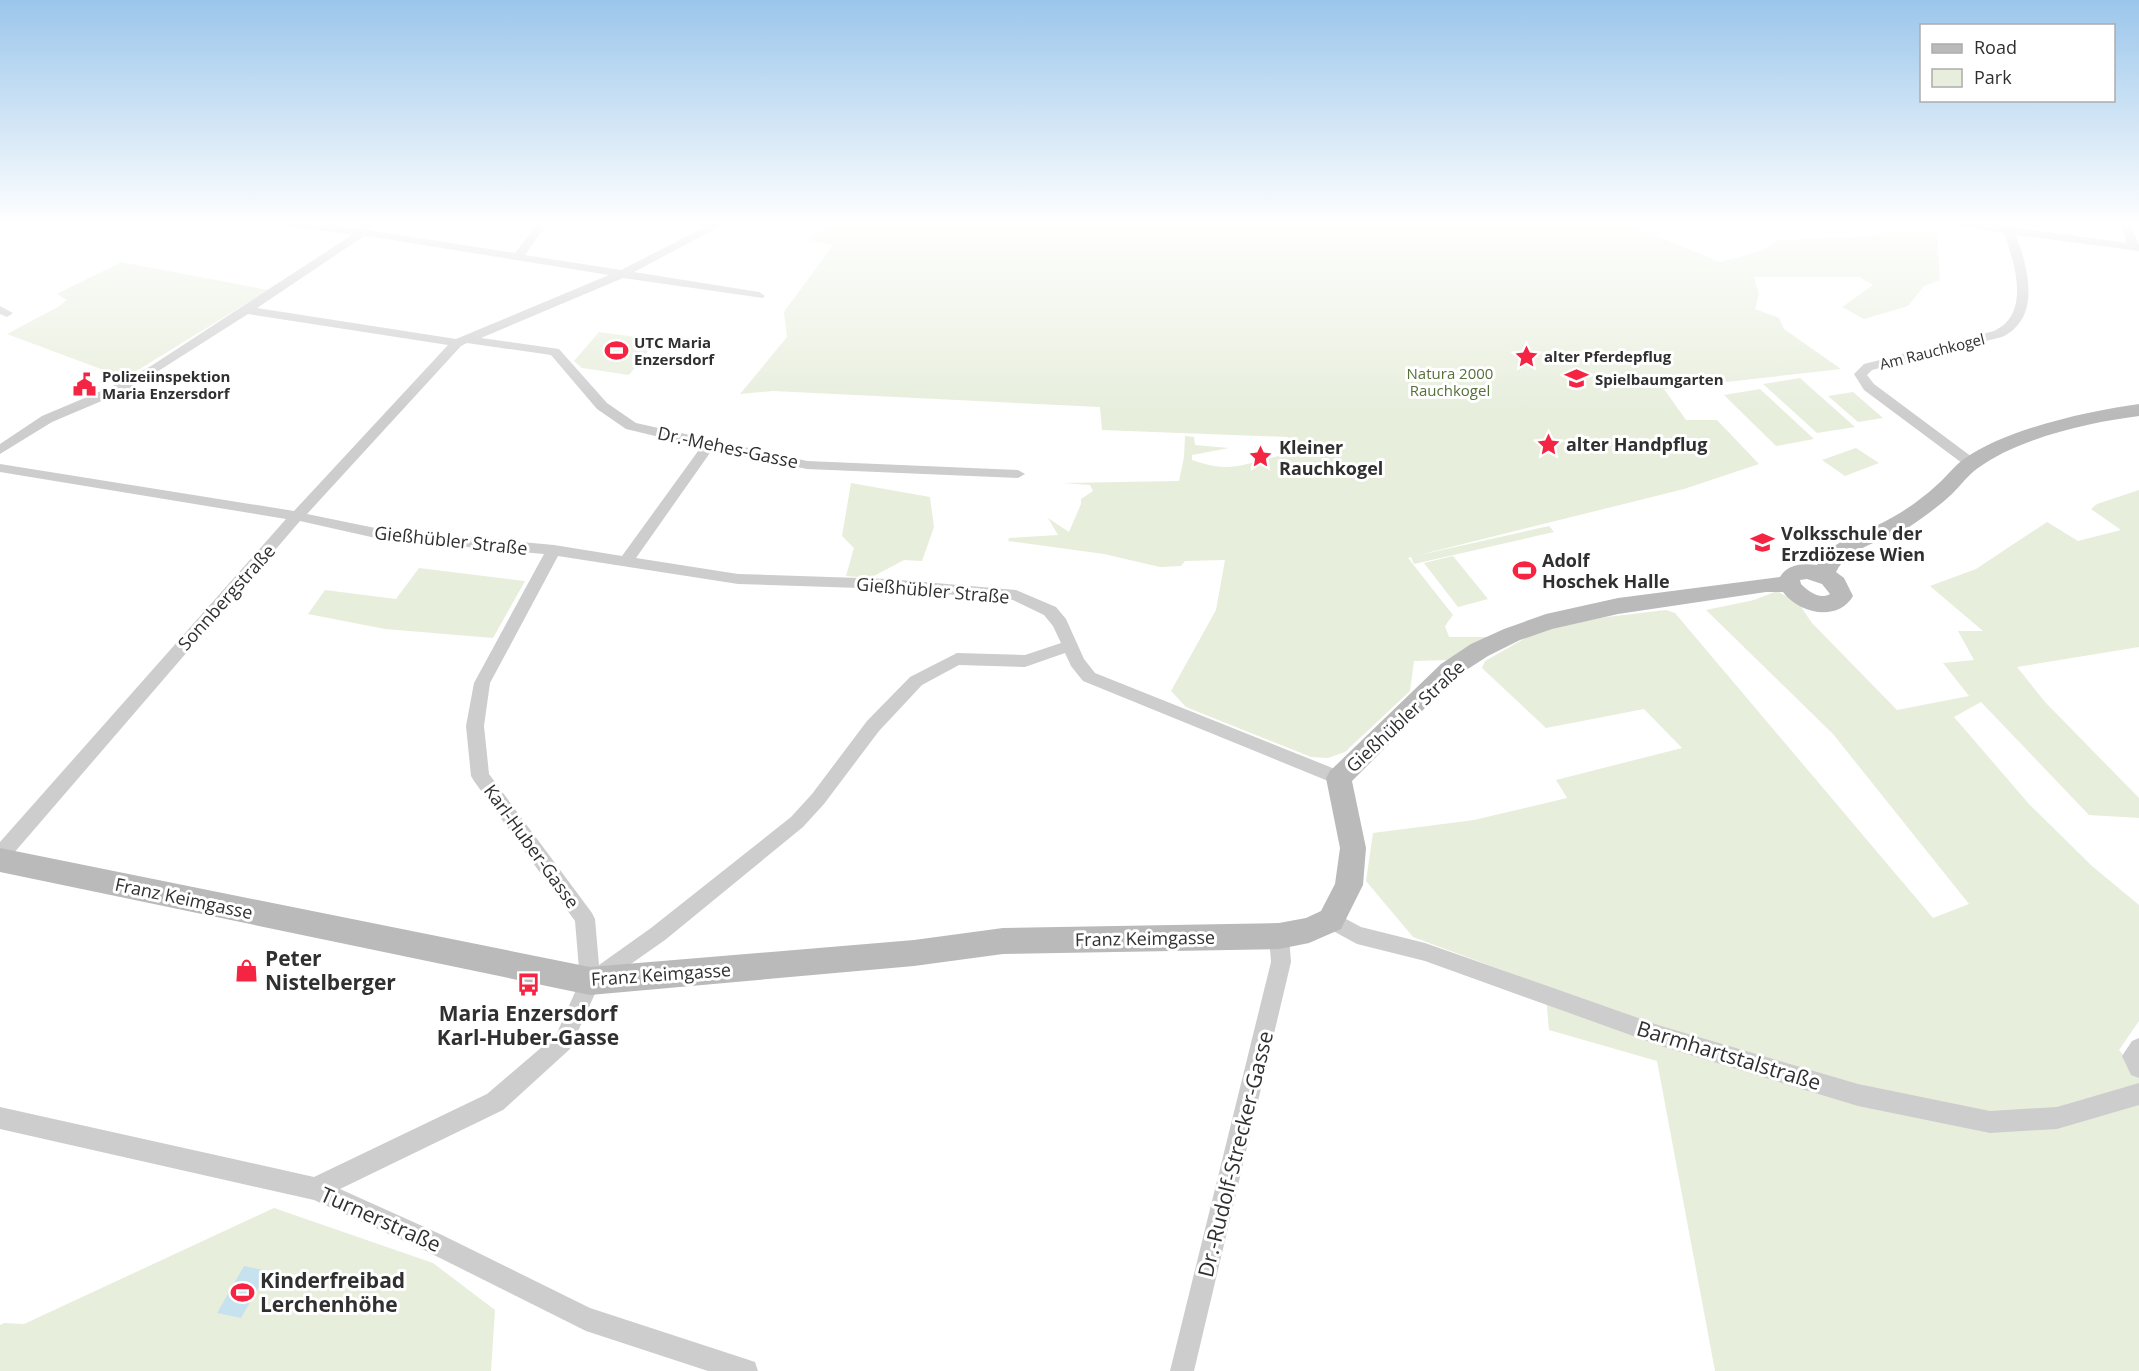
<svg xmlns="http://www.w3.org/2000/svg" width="2139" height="1371" viewBox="0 0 2139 1371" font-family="'Open Sans',sans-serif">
  <rect width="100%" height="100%" fill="#fff"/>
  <g fill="#e7eedc">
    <path d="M833,221h636l78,3 -4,-3h77l100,41 41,-11 16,-11 79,-3 44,-5h37l3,48 -16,6 -16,20 -44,13 -22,-12 31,-22 -14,-8h-105l5,17 -4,15 24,9 5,11 57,40 -177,20 22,31h31l42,44 -75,25 -269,67 134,-30 5,6 -140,32 -3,-7 -3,1 45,57 -8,11 4,11h46l-46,23 -35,1 -4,30 -65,61 -17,6 -17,-1 -125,-50 -15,-16 45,-81 9,-50 -40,1 -4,5 -21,1 -56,-13 -96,-13 1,-3 49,-3 -10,-17 21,14 12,-28v-5l12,-8 -3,-6 -27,-2 116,-2 5,-24 1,-21 9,1 1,8 34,3 -37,7v5c41,14 49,4 87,-4 8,-1 17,-1 23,-3l-14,-16 -186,-7 -2,-23 -327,-16 -33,3 47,-57 -3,-25 49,-67 -25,-5z"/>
    <polygon points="121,262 268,290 125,378 7,334 58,307 67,300 57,294"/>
    <polygon points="599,332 657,340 629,375 582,368 574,361"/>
    <polygon points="1800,378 1855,427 1817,433 1763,384"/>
    <polygon points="1760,389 1814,439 1776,446 1724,395"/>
    <polygon points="1853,392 1883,418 1858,422 1828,396"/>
    <polygon points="1856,448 1879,463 1845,476 1822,460"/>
    <polygon points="851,483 930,497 934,527 922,561 904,560 870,578 846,576 854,548 842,536"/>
    <polygon points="2139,490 2139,647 2017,667 2045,702 2139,798 2139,818 2089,815 1981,702 1954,717 2029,804 2092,866 2139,905 2139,1021 2119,1050 2139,1075 2139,1371 1715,1371 1657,1061 1549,1030 1545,986 1413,937 1366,881 1373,833 1474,820 1567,798 1556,780 1682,748 1644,709 1546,728 1482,668 1485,661 1536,632 1590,619 1666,610 1675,613 1933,918 1969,904 1833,734 1706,610 1754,600 1777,591 1799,604 1812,623 1897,710 1969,696 1943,663 1974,660 1958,631 1983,631 1930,586 1976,569 2047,522 2078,541 2121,530 2091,509 2097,504"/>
    <polygon points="1453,556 1488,599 1458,607 1424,563"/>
    <polygon points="419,568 525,581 493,638 385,629 308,614 325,590 396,599"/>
    <polygon points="274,1208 433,1263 495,1310 491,1371 0,1371 0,1325 4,1323 24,1324"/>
  </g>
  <polygon fill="#c7e2ef" points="244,1266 268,1271 241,1318 217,1313"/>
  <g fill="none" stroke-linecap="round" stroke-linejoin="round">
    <g fill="#cdcdcd" fill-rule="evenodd">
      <path d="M268,221h28l62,8 5,-8h10l-5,9 147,23 24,-32h10l-24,34 96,15 96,-49h13l-96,51 125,20 6,4 -2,2 -140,-20 -142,60 78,11 48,54 29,20 171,38 211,9 7,4 -7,4 -211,-9 -95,-19 -76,108 102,16 151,5 127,11 40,17 10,12 18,40 11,14 250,100 3,5 -3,5 -6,2 -6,-2 -250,-102 -12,-15 -6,-13 -40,14 -66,-2 -37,20 -43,46 -55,73 -21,23 -138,113 -67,47 -28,62 -67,61 -163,79 100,45 150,74 156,51 9,3 3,9h-50l-122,-40 -162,-81 -110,-50 -314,-71v-22l314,70 173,-83 69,-59 24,-54 -5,-60 -101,-140 -3,-5 -5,-50 8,-43 70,-129 -164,-15 -80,-18 -293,340 -7,2v-21l286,-323 -286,-47v-8l294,47 154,-166 -200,-31 -118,75 -78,33 -52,32v-10l42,-28 78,-33 31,-17 201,-131 -79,-11zM364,236l16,2 229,37 -153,64 -199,-31zM467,343l84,12 46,54 29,20 75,18 -79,109 -68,-11 -174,-16 -73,-15 154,-168zM558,556l180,28 151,5 124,11 31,15 9,11 8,17 -36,12 -68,-2 -47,24 -43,44 -55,73 -21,23 -140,111 -52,37 -4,-46 -3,-6 -103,-139 -5,-48 6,-43z"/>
      <path d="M1946,221h22l159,22 -8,-22h10l10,24v6l-123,-16c12,33 26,83 -14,102l-130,33 -5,5 7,9 102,76 2,3 -2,3h-10l-102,-76 -10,-16 10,-10 130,-33c37,-17 21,-67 10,-98l-53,-9z"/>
      <polygon points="0,306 13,313 7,317 0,314"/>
      <polygon points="1331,911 1361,927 1425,943 1661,1026 1858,1084 1990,1111 2057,1107 2139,1083 2139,1105 2057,1129 1990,1133 1858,1106 1661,1046 1425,961 1357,944 1324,926 1321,920 1324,914"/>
      <polygon points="1279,927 1286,930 1289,936 1291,962 1194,1371 1170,1371 1271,962 1269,936 1272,930"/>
      <polygon points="2139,1038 2139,1078 2131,1075 2122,1056 2132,1041"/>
    </g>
    <path fill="#bababa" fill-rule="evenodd" d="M2139,404v12c-49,6 -120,22 -161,52 -10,7 -17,17 -26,26 -13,12 -28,23 -43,33 -23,14 -60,19 -73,45l8,6 9,18c-15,26 -54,18 -70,-4h-17l-148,22 -66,15 -32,11 -32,16 -31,20 -105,105 14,67 -3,37 -22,44 -32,14 -30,6 -276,5 -89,12 -324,29 -590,-123v-24l590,119 324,-27 89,-12 276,-5 27,-5 15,-7 14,-27 5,-36 -14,-70 4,-7 111,-107 30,-20 33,-15 42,-15 72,-16 162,-21c7,-13 23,-14 37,-12 16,-28 50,-32 76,-48 16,-9 31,-20 45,-33 9,-8 16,-18 26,-25 42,-30 124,-48 175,-55zM1807,579l15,5 8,10c-10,6 -21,-2 -29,-10l-1,-4z"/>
  </g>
  <linearGradient id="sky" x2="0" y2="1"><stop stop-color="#9bc6eb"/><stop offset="0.54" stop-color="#fff"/><stop offset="1" stop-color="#fff" stop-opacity="0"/></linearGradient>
  <rect width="2139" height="413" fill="url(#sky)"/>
  <defs>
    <symbol id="stadium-bare" viewBox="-9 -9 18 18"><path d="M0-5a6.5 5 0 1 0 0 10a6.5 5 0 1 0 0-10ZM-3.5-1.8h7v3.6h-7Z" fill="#f42442" stroke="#fff" stroke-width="2.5" paint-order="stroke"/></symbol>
    <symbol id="sight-bare" viewBox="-9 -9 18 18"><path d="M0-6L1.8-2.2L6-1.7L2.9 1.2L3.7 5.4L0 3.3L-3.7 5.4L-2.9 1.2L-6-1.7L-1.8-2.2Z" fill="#f42442" stroke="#fff" stroke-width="2.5" paint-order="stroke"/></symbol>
    <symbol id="school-bare" viewBox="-9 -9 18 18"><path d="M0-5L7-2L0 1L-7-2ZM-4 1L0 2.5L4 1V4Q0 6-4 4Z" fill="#f42442" stroke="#fff" stroke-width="2.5" paint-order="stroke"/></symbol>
    <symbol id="civic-bare" viewBox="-9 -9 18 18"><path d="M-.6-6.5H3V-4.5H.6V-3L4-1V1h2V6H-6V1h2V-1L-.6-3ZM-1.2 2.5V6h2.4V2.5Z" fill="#f42442" stroke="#fff" stroke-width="2.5" paint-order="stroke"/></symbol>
    <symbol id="shop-bare" viewBox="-9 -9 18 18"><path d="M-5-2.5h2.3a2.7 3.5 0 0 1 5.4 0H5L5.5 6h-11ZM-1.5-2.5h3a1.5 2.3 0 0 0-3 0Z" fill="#f42442" stroke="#fff" stroke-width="2.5" paint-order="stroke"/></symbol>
    <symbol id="bus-bare" viewBox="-9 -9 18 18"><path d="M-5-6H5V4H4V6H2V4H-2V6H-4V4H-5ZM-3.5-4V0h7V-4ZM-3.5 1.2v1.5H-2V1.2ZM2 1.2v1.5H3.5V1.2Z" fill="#f42442" stroke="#fff" stroke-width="2.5" paint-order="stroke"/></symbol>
  </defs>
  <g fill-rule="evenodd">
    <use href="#stadium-bare" x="600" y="334" width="33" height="33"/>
    <use href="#sight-bare" x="1510" y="340" width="33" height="33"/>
    <use href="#school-bare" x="1560" y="362" width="33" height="33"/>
    <use href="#civic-bare" x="68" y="368" width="33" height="33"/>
    <use href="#sight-bare" x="1532" y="428" width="33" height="33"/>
    <use href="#sight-bare" x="1244" y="440" width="33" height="33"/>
    <use href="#school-bare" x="1746" y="526" width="33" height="33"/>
    <use href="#stadium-bare" x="1508" y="554" width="33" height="33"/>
    <use href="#shop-bare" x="230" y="954" width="33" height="33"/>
    <use href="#bus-bare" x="512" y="968" width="33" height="33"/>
    <use href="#stadium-bare" x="226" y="1276" width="33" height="33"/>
  </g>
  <g text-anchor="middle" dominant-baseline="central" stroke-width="6" stroke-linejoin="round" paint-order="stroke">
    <g font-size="15" font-weight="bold" fill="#303030" stroke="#fff" text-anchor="start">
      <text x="634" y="342">UTC Maria<tspan x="634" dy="17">Enzersdorf</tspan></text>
      <text x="1544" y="356">alter Pferdepflug</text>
      <text x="102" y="376">Polizeiinspektion<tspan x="102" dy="17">Maria Enzersdorf</tspan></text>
      <text x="1595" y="379">Spielbaumgarten</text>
    </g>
    <g font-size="15" fill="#303030" stroke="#fff">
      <text transform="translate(1932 351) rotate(-14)">Am Rauchkogel</text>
    </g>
    <g font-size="15" fill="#567039" stroke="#fff">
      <text x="1450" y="373">Natura 2000<tspan x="1450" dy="17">Rauchkogel</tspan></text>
    </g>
    <g font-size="18" font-weight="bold" fill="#303030" stroke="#fff" text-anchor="start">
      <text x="1566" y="444">alter Handpflug</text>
      <text x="1279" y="447">Kleiner<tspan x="1279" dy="21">Rauchkogel</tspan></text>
      <text x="1781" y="533">Volksschule der<tspan x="1781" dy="21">Erzdiözese Wien</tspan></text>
      <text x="1542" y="560">Adolf<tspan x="1542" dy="21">Hoschek Halle</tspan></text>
    </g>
    <g font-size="18" fill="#303030" stroke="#fff">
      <text transform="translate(728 447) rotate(12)">Dr.-Mehes-Gasse</text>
      <text transform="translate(451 540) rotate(6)">Gießhübler Straße</text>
      <text transform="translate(933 590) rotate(5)">Gießhübler Straße</text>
      <text transform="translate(226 597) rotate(-48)">Sonnbergstraße</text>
      <text transform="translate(1405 716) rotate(-43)">Gießhübler Straße</text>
      <text transform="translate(532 846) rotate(54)">Karl-Huber-Gasse</text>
      <text transform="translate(184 898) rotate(12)">Franz Keimgasse</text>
      <text transform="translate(1145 938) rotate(-1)">Franz Keimgasse</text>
      <text transform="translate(661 974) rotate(-4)">Franz Keimgasse</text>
    </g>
    <g font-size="21" font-weight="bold" fill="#303030" stroke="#fff" text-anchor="start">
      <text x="265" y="958">Peter<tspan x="265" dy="24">Nistelberger</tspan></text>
      <text x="528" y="1013" text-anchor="middle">Maria Enzersdorf<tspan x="528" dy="24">Karl-Huber-Gasse</tspan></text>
      <text x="260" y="1280">Kinderfreibad<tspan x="260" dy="24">Lerchenhöhe</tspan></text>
    </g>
    <g font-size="21" fill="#303030" stroke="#fff">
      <text transform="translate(1729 1055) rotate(17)">Barmhartstalstraße</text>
      <text transform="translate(1235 1154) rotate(-76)">Dr.-Rudolf-Strecker-Gasse</text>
      <text transform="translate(381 1219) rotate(24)">Turnerstraße</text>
    </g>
  </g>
  <rect x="1920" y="24" width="195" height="78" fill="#ffffff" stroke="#acacac" stroke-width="1.5"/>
  <rect x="1932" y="44" width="30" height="9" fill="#bababa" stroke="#acacac" stroke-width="1.5"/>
  <text x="1974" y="54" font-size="18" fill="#303030">Road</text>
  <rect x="1932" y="69" width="30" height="18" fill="#e7eedc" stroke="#acacac" stroke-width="1.5"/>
  <text x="1974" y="84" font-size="18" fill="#303030">Park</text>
</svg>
